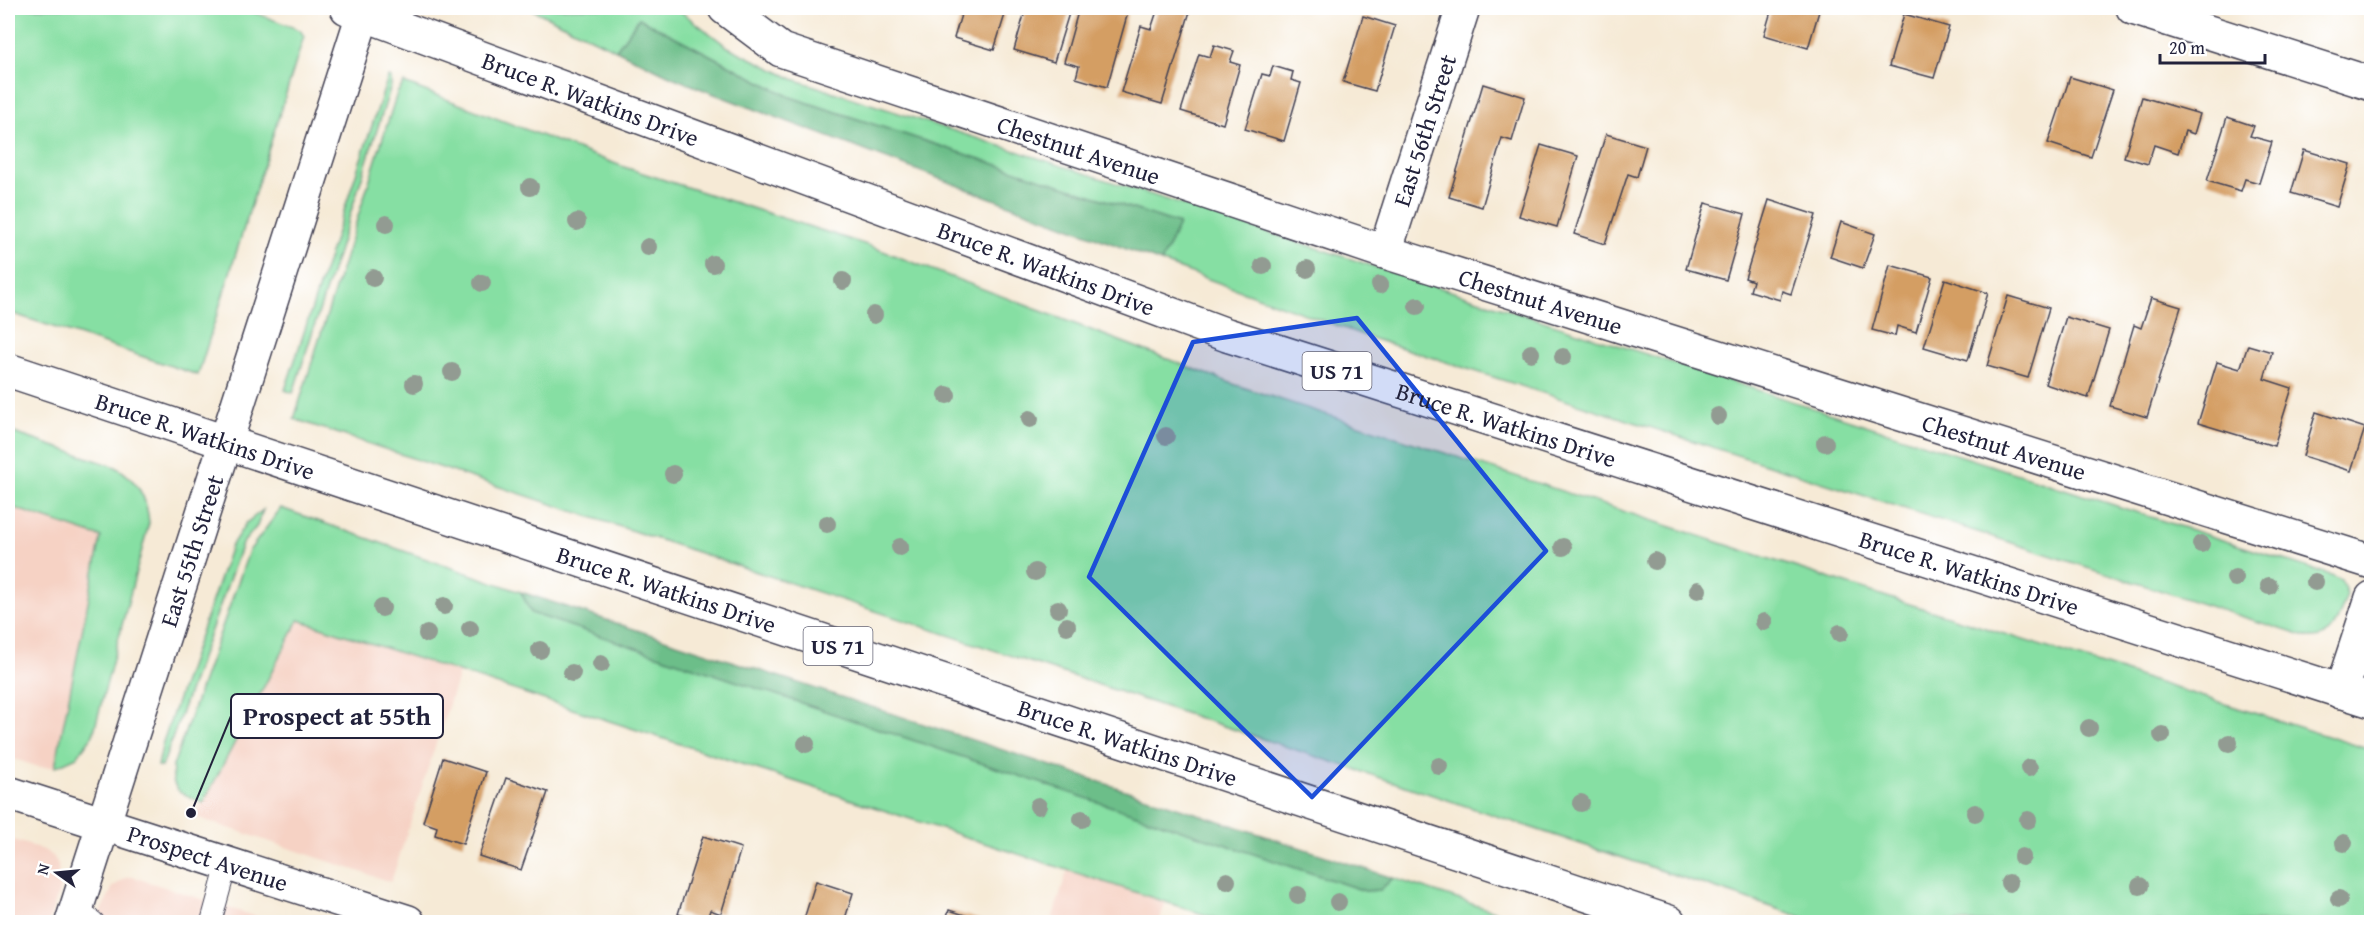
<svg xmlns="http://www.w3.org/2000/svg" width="2379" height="930" viewBox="0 0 2379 930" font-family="'Gentium Book Plus',serif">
  <rect width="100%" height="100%" fill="#fff"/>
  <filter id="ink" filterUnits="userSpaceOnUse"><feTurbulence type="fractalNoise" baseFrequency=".0167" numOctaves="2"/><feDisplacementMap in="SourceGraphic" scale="12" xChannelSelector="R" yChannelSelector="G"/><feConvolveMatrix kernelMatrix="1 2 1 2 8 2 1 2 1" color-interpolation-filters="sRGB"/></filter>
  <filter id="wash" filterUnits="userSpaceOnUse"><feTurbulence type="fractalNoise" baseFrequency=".008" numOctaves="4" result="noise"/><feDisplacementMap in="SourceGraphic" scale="24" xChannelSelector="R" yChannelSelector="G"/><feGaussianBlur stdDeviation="1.35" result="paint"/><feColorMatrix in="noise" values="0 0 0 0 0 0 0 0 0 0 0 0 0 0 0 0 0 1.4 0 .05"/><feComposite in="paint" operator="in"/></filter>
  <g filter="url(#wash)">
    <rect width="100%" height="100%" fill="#f6ead6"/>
    <g fill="#f6d2c4">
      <polygon points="8,506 101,537 55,767 39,767 8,757"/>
      <polygon points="299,620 459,673 391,882 195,817"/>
      <polygon points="8,838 44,850 53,856 58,864 59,890 49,922 8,922"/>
      <polygon points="1068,869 1166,901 1159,922 1051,922"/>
      <polygon points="127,877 133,877 273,922 95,922 113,887"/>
    </g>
    <g fill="#86dfa3" stroke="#54806f" stroke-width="1.5">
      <polygon points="8,8 243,8 300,30 304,36 198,375 8,312"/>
      <path d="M529,8h147l52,39 65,32 1541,497 7,4 6,14c-8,21 -11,46 -38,44l-938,-300 -210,-76 18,-38 -389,-127 -151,-79 -23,32z"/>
      <polygon points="388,77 391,78 391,86 293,393 285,390"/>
      <polygon points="404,83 624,167 867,245 1236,385 1865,590 2371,750 2371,922 1817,922 294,419 397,93"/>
      <path d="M8,431l108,36c22,14 31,30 33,56l-56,212 -16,22 -22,10 46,-230 -93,-31z"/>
      <path d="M281,508l240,84 10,21 834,278 15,-1 13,-12 134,44h-300l-928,-302 -96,183c-21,-9 -33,-11 -30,-37l76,-215z"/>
      <polygon points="263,510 257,526 242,544 162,767 158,766 163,742 231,546 246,523"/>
    </g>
    <g fill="#6cbe89" stroke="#477062" stroke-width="1.5">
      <polygon points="639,18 790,97 1179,224 1161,262 709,92 672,77 616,50"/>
      <polygon points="521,592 1393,878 1380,890 1365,891 531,613"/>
    </g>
    <g id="blocks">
      <g fill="#d49e63">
        <polygon points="963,8 1007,8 994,50 954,38"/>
        <polygon points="1026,8 1061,8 1070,10 1054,62 1014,50"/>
        <polygon points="1079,8 1113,8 1128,12 1107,87 1076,78 1079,66 1064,62"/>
        <polygon points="1158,8 1191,8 1162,104 1121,92 1141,26 1151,29"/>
        <polygon points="1772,8 1820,8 1808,48 1764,35"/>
        <polygon points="1904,14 1949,27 1934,78 1889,66"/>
        <polygon points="1363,16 1395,26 1375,91 1343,82"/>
        <polygon points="1214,45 1234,51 1230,62 1240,65 1223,124 1181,111 1199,54 1210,57"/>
        <polygon points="1273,66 1293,72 1291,80 1301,83 1284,141 1245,129 1262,74 1270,76"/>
        <polygon points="2070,77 2113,90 2091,157 2048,143"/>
        <polygon points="1483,84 1525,97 1512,141 1502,138 1482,207 1449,197"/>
        <polygon points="2142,97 2200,114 2194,134 2185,131 2178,153 2154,145 2148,164 2124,157"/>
        <polygon points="2227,117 2254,126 2250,136 2272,142 2259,183 2245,179 2241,191 2207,181"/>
        <polygon points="1606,134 1646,146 1637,177 1628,174 1605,244 1574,234"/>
        <polygon points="1541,145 1578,156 1557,227 1519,216"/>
        <polygon points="2304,150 2350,164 2337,207 2291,193"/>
        <polygon points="1769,200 1816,215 1791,294 1782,291 1780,300 1750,291 1753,281 1745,278"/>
        <polygon points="1705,203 1745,214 1726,280 1686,269"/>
        <polygon points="1841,222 1875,234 1863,268 1830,257"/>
        <polygon points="1890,265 1932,277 1916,332 1897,326 1895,336 1872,330"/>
        <polygon points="1945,279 1988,293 1968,360 1924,347"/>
        <polygon points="2008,296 2049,308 2028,378 1987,366"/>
        <polygon points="2151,298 2181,307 2147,417 2110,406 2134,325 2141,328"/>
        <polygon points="2066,317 2109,330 2088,398 2045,384"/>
        <polygon points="2248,345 2272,352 2264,379 2292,388 2274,446 2198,423 2217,362 2240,369"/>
        <polygon points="2316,412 2365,428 2351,471 2303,456"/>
        <polygon points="443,758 486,772 463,844 435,835 437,827 423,822"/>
        <polygon points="506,778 548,792 521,870 479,856"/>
        <polygon points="703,836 741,848 721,914 710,910 706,922 678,914"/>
        <polygon points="816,881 853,893 844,922 803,922"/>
        <polygon points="949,910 986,922 945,922"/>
      </g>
    </g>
  </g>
  <g filter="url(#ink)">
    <use href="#blocks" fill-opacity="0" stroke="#424052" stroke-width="1.5"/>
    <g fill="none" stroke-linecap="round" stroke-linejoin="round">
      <defs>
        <g id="service">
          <polyline points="77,909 94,922"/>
          <polyline points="211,922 227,864"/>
        </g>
        <g id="minor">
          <path id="s1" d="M725,8l56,42 604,202 987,310"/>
          <polyline points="2133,8 2372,84"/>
          <path id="s2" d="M1385,252l78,-244"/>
          <polyline points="2341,692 2372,598"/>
        </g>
        <g id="secondary">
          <path id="s3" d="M8,793l400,129"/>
          <path id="s4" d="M72,922l293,-914"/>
        </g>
        <g id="trunk">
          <path id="s5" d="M347,8l880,327 1145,366"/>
          <path id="s6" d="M8,370l1661,552"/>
        </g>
      </defs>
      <use href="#service" stroke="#424052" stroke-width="22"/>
      <use href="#minor" stroke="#424052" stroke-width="36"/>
      <use href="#secondary" stroke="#424052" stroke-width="36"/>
      <use href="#trunk" stroke="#424052" stroke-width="36"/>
      <use href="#service" stroke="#fff" stroke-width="20"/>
      <use href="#minor" stroke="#fff" stroke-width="33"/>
      <use href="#secondary" stroke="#fff" stroke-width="33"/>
      <use href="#trunk" stroke="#fff" stroke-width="33"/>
    </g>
    <g fill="#929b92">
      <circle cx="530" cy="187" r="9"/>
      <circle cx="577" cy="222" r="9"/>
      <circle cx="386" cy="224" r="9"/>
      <circle cx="648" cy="247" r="9"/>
      <circle cx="713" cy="264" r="9"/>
      <circle cx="1263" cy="266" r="9"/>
      <circle cx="1307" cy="269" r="9"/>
      <circle cx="373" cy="278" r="9"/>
      <circle cx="843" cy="281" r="9"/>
      <circle cx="482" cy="283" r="9"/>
      <circle cx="1380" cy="285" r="9"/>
      <circle cx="1417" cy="306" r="9"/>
      <circle cx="874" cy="315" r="9"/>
      <circle cx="1531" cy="353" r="9"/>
      <circle cx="1563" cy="357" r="9"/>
      <circle cx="452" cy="372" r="9"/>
      <circle cx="414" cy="384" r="9"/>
      <circle cx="947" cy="395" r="9"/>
      <circle cx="1718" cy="416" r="9"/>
      <circle cx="1030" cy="419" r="9"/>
      <circle cx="1166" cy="436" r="9"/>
      <circle cx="1825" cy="443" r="9"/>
      <circle cx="673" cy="474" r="9"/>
      <circle cx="827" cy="524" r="9"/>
      <circle cx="2201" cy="544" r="9"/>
      <circle cx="900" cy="547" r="9"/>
      <circle cx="1563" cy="547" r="9"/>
      <circle cx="1655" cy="561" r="9"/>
      <circle cx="1035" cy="572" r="9"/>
      <circle cx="2235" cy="578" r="9"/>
      <circle cx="2315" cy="582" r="9"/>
      <circle cx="2269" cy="586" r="9"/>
      <circle cx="1698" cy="590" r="9"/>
      <circle cx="444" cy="606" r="9"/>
      <circle cx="382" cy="608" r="9"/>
      <circle cx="1058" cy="609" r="9"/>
      <circle cx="1764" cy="622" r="9"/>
      <circle cx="1067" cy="626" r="9"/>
      <circle cx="470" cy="629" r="9"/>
      <circle cx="1840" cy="633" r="9"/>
      <circle cx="427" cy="634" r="9"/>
      <circle cx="540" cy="650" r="9"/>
      <circle cx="601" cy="664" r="9"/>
      <circle cx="572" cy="673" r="9"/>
      <circle cx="2089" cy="728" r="9"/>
      <circle cx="2162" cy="735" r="9"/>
      <circle cx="2229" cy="743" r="9"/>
      <circle cx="806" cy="744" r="9"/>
      <circle cx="1439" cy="766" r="9"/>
      <circle cx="2029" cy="768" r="9"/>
      <circle cx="1581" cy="803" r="9"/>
      <circle cx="1038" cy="806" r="9"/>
      <circle cx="1975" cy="813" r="9"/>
      <circle cx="1082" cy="819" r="9"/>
      <circle cx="2028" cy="820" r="9"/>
      <circle cx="2344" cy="843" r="9"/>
      <circle cx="2022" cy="857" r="9"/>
      <circle cx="1227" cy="881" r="9"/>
      <circle cx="2009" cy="883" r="9"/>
      <circle cx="2140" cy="886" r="9"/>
      <circle cx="1298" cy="895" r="9"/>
      <circle cx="2339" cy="899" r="9"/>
      <circle cx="1338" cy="902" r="9"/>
    </g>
  </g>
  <path fill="#1d4ed8" fill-opacity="0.2" stroke="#1d4ed8" stroke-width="4.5" stroke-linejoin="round" d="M1357,318l189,233 -234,246 -223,-220 104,-235z"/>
  <g text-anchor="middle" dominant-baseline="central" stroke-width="4.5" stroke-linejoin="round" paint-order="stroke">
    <g fill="#fff" stroke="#646476" stroke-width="1.5">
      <rect x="1302.5" y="352" width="69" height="38" rx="4.5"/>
      <rect x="803.5" y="627" width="69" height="38" rx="4.5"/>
    </g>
    <g font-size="22" font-weight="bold" fill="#22223b">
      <text x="1337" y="371">US 71</text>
      <text x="838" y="646">US 71</text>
    </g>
    <g font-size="24" fill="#22223b" stroke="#fff">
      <text stroke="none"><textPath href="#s5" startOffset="260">Bruce R. Watkins Drive</textPath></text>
      <text stroke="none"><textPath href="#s2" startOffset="128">East 56th Street</textPath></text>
      <text stroke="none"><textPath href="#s1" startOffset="384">Chestnut Avenue</textPath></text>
      <text stroke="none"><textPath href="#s5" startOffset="746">Bruce R. Watkins Drive</textPath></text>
      <text stroke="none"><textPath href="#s1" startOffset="870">Chestnut Avenue</textPath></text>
      <text stroke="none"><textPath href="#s5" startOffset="1232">Bruce R. Watkins Drive</textPath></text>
      <text stroke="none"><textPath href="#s6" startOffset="208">Bruce R. Watkins Drive</textPath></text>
      <text stroke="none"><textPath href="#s1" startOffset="1356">Chestnut Avenue</textPath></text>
      <text stroke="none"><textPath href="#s4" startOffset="390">East 55th Street</textPath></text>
      <text stroke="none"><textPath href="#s5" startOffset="1718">Bruce R. Watkins Drive</textPath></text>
      <text stroke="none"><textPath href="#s6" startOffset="694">Bruce R. Watkins Drive</textPath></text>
      <text stroke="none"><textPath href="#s6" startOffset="1180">Bruce R. Watkins Drive</textPath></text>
      <text stroke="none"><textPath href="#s3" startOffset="210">Prospect Avenue</textPath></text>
    </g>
  </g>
  <path fill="none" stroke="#22223b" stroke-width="2" d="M191 813L231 716"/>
  <circle fill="#22223b" stroke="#fff" stroke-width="2" cx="191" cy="813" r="6"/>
  <rect fill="#fff" stroke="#22223b" stroke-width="2" x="231" y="694" width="212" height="44" rx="6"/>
  <g font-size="26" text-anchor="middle" font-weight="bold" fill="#22223b">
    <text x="337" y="725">Prospect at 55th</text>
  </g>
  <rect width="2379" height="930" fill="none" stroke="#fff" stroke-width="30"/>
  <g transform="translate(57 873) rotate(285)" stroke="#ffffff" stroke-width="4.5" paint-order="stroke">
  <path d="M0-4.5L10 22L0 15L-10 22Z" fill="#22223b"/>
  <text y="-9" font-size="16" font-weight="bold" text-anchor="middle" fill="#22223b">N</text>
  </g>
  <path d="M2160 54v9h105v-9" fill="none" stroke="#22223b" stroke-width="3"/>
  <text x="2169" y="54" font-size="18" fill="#22223b" stroke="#ffffff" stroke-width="4.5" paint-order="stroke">20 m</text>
</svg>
